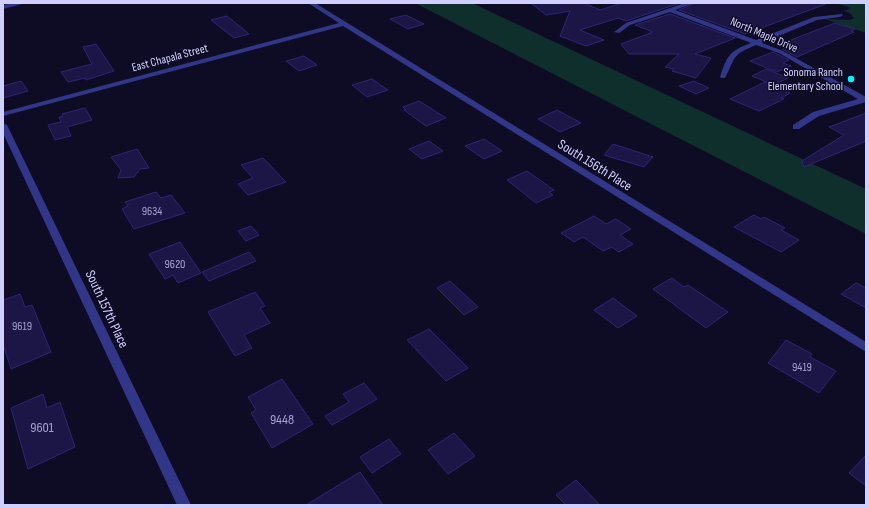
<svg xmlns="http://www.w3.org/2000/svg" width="869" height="508" viewBox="0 0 869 508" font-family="'Sofia Sans Condensed',sans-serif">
  <rect width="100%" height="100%" fill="#0e0c24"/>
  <g fill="#0e2f2b">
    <polygon points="415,3 472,3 866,189 866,234"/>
    <polygon points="835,3 866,3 866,33 825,19 850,20 854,18 850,13 844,11 851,8"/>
  </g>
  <g fill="#1c1647" stroke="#2e2575">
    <polygon points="531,3 584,3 600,10 622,3 680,3 626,21 618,18 580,30 604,40 586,46 560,36 570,11 546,15"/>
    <polygon points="695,3 825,3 826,4 745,34 679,10"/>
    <polygon points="670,14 735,38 695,54 711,58 696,78 672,71 674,69 665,67 679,54 629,54 621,44 653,32 635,25"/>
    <polygon points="406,15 424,24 408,29 390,19"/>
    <polygon points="227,16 249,34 234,38 211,20"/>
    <polygon points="835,23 855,29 851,31 854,32 797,57 782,49 786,48 778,45"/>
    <polygon points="96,44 114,71 86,80 85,78 68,82 61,72 92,64 83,47"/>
    <polygon points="773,52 789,60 783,63 791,66 777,72 750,61"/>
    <polygon points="304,56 317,65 299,71 286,61"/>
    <polygon points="766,69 788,78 774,85 752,76"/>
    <polygon points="372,79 388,90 367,97 352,85"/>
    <polygon points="21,81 28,91 3,98 3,86"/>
    <polygon points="694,81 709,88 696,94 679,86"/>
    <polygon points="765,82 790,93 781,98 784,99 759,111 730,99"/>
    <polygon points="419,101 446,118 426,126 404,110 406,110 403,107"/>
    <polygon points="85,108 92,120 67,127 71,136 55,140 48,125 61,122 59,117 63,116 62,114"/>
    <polygon points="557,110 581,123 560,132 538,119"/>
    <polygon points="866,113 866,141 804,167 802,161 844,135 829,127"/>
    <polygon points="484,139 502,151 484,159 465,146"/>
    <polygon points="429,141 443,151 422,159 409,149"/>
    <polygon points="613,144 653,157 644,167 604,155"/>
    <polygon points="137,149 149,168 140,169 134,177 118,178 121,170 111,157"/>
    <polygon points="263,158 286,182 248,195 238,184 253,178 241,165"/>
    <polygon points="527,171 554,190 549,192 553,195 536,203 507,180"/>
    <polygon points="156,192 161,198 171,195 185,213 134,229 122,209 128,206 125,202"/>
    <polygon points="754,215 761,219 764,217 785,228 781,230 799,240 781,252 734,227"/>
    <polygon points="594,216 606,224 616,219 631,229 620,235 633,244 619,252 612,247 603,251 583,237 574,242 561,233"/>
    <polygon points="251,226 259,235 246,241 238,231"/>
    <polygon points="180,242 201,273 178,283 173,275 165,279 149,254"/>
    <polygon points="249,252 256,261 209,281 202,272"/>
    <polygon points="672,278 684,287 688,285 728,312 706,328 653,289"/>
    <polygon points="450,281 478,307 464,315 437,288"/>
    <polygon points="856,283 866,288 866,308 841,294"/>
    <polygon points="255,292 265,306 260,308 270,323 244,335 252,348 235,356 208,312"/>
    <polygon points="20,294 25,307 32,305 51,352 11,369 3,344 3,300"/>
    <polygon points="613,298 637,316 618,328 594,310"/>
    <polygon points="429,329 468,368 446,381 407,340"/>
    <polygon points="786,340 812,354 810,357 836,371 819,393 768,363"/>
    <polygon points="282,379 313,424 272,448 251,413 256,410 248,397"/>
    <polygon points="364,383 377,399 332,425 325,416 349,402 343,394"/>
    <polygon points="43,394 47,408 60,402 75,447 28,469 11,408"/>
    <polygon points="454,433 475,456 448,474 428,450"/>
    <polygon points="389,439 401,454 372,473 360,457"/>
    <polygon points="866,455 866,486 849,473"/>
    <polygon points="360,472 383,505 306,505"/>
    <polygon points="576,480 600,505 566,505 556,495"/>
  </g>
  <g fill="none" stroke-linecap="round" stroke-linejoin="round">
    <g fill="#323688" fill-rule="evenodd">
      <polygon points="15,3 26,3 3,9 3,5"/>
      <polygon points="308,3 315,3 866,342 866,352 343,26 3,116 3,112 339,23"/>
      <path d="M685,3h9l-19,7 81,30 58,-23 28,-3 1,1 -3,2 -23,3 -55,23 21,8 83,46v5l-47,14 -20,13h-6v-4l20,-13 45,-13 -79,-46 -23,-8c-26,11 -19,11 -31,33h-4l-1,-1c7,-21 9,-26 31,-34l-81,-31 -40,13 -11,8 -5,-1 12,-9z"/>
      <polygon points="3,123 7,125 191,505 177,505 3,133"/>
    </g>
  </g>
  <circle fill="#00f6fa" stroke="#0e0c24" stroke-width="1.5" cx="851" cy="79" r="4"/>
  <g text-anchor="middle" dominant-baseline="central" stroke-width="3" stroke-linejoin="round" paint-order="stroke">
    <g font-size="12" fill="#d0cfff" stroke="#0e0c24">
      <text transform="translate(764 35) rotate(23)">North Maple Drive</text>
      <text transform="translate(170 58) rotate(-15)">East Chapala Street</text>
    </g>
    <g font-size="12" fill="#d0cfff" stroke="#0e0c24" text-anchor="end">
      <text x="843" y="72">Sonoma Ranch<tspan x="843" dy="14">Elementary School</tspan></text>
    </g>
    <g font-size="12" fill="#a3a1d1">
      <text x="152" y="211">9634</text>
      <text x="175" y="264">9620</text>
      <text x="22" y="326">9619</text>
      <text x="802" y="367">9419</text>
    </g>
    <g font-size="14" fill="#d0cfff" stroke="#0e0c24">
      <text transform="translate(595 165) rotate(32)">South 156th Place</text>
      <text transform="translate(107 309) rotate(65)">South 157th Place</text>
    </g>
    <g font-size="14" fill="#a3a1d1">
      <text x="282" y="419">9448</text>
      <text x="42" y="427">9601</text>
    </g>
  </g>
  <rect width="869" height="508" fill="none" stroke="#d0cfff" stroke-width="8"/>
</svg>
